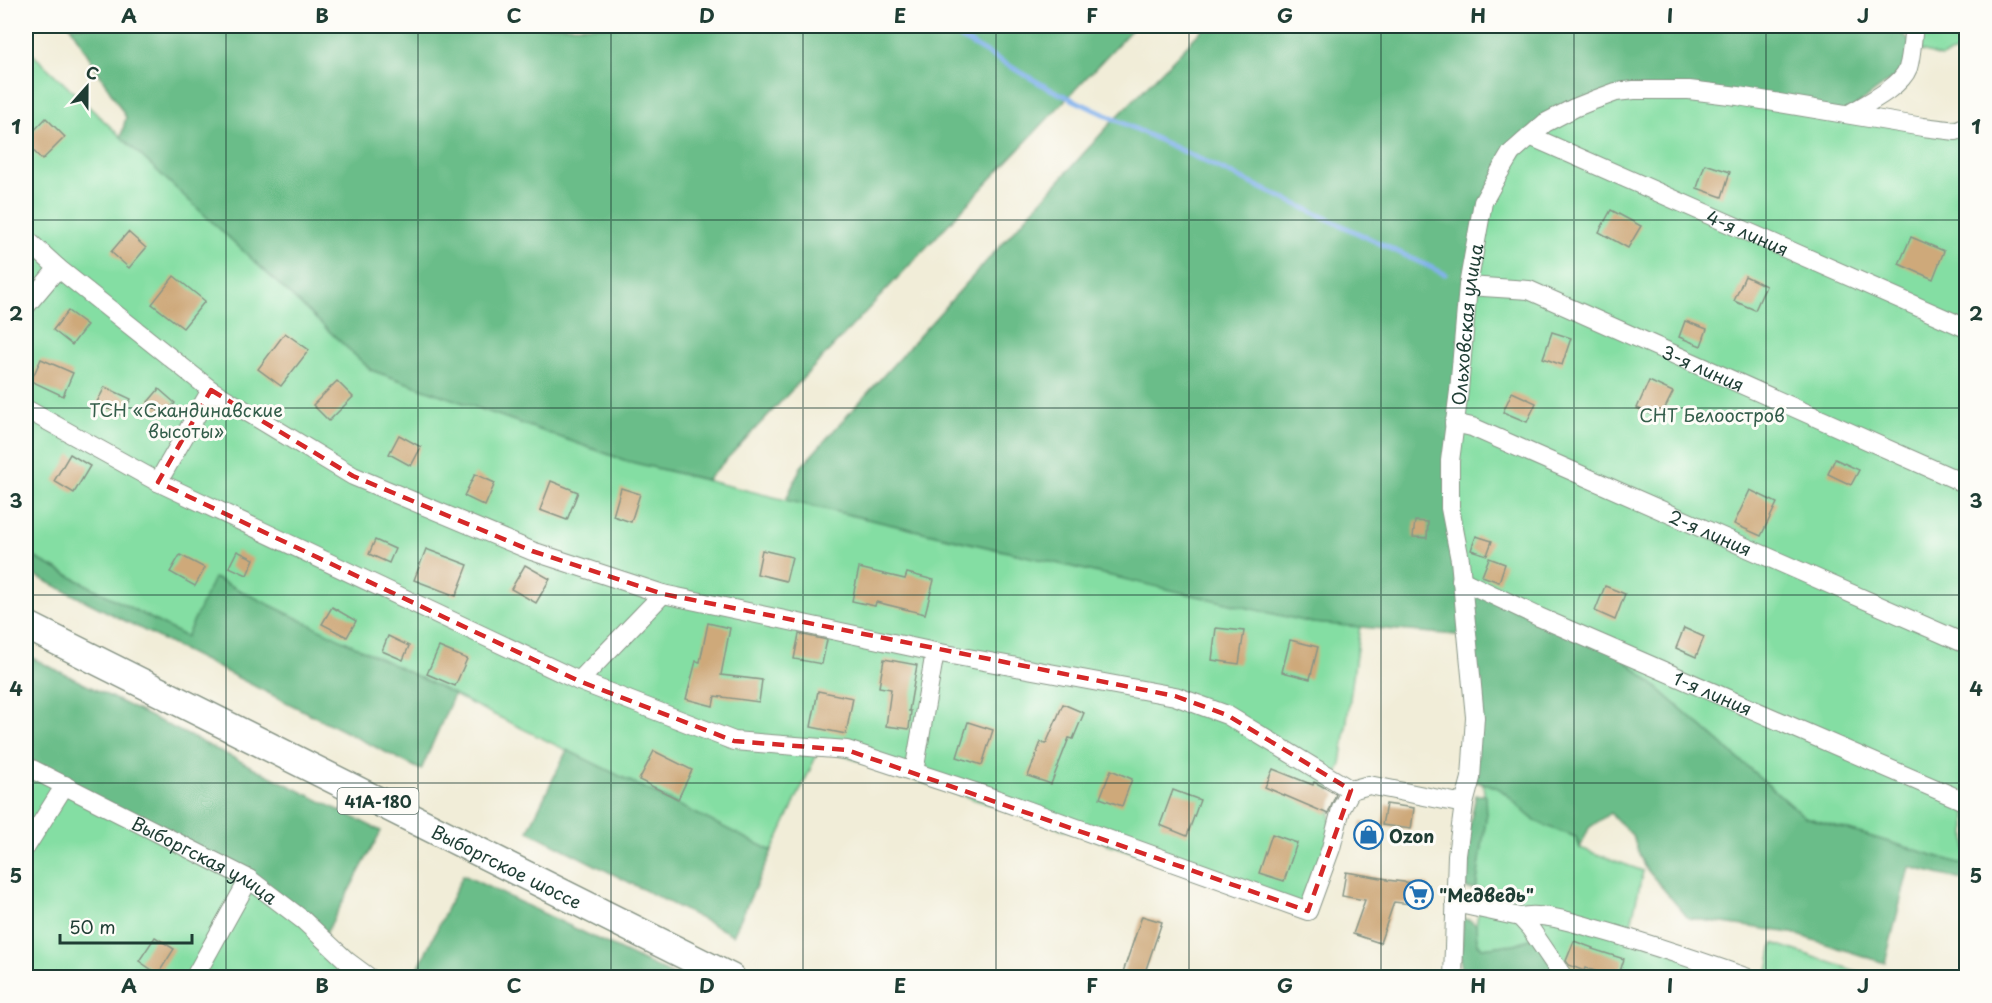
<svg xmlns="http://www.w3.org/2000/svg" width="1992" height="1003" viewBox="0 0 1992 1003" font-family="'Playpen Sans',sans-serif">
  <rect width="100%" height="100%" fill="#fdfcf7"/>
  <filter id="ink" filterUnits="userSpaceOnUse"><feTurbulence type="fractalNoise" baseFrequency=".0167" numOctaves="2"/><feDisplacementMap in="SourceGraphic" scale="12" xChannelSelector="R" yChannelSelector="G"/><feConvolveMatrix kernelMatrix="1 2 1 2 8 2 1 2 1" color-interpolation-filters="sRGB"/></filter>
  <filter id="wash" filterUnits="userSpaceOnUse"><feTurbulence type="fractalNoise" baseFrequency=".008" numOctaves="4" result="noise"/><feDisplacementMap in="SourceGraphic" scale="24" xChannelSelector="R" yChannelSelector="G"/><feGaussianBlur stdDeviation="1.35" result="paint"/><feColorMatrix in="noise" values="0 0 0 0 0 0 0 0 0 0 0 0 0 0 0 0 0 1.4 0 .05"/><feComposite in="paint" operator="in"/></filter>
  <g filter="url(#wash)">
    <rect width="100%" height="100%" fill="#f1edd8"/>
    <g fill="#84dea3" stroke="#528e6c" stroke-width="1.5">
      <polygon points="1921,26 1966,26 1966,49 1941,57 1921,51"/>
      <polygon points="26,48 371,370 627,461 786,500 1313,623 1360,626 1341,764 1330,793 1331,848 1308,911 820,748 772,851 215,578 186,637 26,553"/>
      <polygon points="1646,89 1966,126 1966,865 1805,817 1610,647 1461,575 1450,508 1483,202 1539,129"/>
      <polygon points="26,766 237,873 370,977 26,977"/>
      <path d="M1483,782l20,8 33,31 40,16 4,11 63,23 -15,66 120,40h-184l-28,-40 -21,7 -33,4c-14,-15 -1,-42 4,-59h-10l10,-71z"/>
      <polygon points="1773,943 1873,977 1767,977"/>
    </g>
    <g fill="#6bbd89" stroke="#457d5e" stroke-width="1.5">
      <polygon points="70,26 1135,26 707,480 627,461 371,370 121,137 126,117"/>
      <path d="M1206,26h684l22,15 -4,26 -60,45 -202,-23 -107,40 -56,73 -27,209 5,164 149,72 195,170 161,48v16l-57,-14 -24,96 -93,-30 -104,-15 -44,-52 -12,-31 -22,-22 -21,15 -9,20 -4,-11c-13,-5 -28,-9 -40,-16 -24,-15 -27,-37 -62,-39l-5,-146 -156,-13 -527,-123 15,-33 310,-344z"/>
      <polygon points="26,553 186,637 214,578 454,694 421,770 26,571"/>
      <polygon points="26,655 381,831 325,935 256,884 26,766"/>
      <polygon points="567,750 772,851 733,935 528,831"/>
      <polygon points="1476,795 1485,795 1486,818 1476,889 1466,889 1465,847"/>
      <polygon points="463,875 677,977 414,977"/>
      <polygon points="1463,919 1470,920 1476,925 1477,943 1482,948 1515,944 1536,937 1564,977 1480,978 1475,976 1474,977 1460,978"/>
    </g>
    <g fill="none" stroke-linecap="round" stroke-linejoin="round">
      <polyline stroke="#82b2ed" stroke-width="5" points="940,26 1048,88 1445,274"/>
    </g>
    <g id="blocks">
      <g fill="#cea97a">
        <polygon points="46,118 65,137 42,160 26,143 26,139"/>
        <polygon points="1705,164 1730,172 1722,197 1697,188"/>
        <polygon points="1611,210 1641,226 1628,248 1599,232"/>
        <polygon points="128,232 146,248 129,268 111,252"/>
        <polygon points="1911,237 1944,251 1933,279 1899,264"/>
        <polygon points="174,276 205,301 183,328 152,304"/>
        <polygon points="1745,276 1766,286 1755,310 1734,301"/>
        <polygon points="68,311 87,325 72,345 53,330"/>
        <polygon points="1685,321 1707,329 1701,346 1679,337"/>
        <polygon points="1552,332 1571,338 1562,365 1543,358"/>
        <polygon points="285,333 309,350 281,386 258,369"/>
        <polygon points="41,359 73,373 63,396 31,381"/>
        <polygon points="337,381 353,397 329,421 313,405"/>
        <polygon points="1649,381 1673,392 1660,418 1637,408"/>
        <polygon points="105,387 131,399 122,416 97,402"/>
        <polygon points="159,389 175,403 164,416 148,402"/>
        <polygon points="1512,392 1536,403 1527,422 1503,412"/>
        <polygon points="399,435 421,447 411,466 389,454"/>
        <polygon points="70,454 90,466 74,493 54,481"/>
        <polygon points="1835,459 1859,470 1851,485 1828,474"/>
        <polygon points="475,474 495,483 485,506 464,496"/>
        <polygon points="551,481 578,492 567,520 540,510"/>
        <polygon points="621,488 640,494 631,522 613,516"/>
        <polygon points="1750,490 1777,503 1761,536 1734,524"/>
        <polygon points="1415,521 1428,522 1427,538 1413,537"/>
        <polygon points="1476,536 1492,541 1487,555 1471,550"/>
        <polygon points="375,540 395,549 389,563 369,554"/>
        <polygon points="426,549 468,565 456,596 414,580"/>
        <polygon points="762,550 792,557 786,581 757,574"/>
        <polygon points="237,551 254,559 247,575 229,567"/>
        <polygon points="180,555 205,568 195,586 170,572"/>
        <polygon points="1489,558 1505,564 1499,582 1482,576"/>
        <polygon points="525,565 550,579 536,603 511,589"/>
        <polygon points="859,568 905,579 907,573 934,580 925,614 876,602 875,606 852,601"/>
        <polygon points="1605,586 1625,594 1615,620 1595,611"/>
        <polygon points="332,607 356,621 347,637 322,624"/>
        <polygon points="708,623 730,628 721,675 762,680 759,702 715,696 713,706 686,699 696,661 700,662"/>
        <polygon points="1216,628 1244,631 1239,664 1212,660"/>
        <polygon points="1684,628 1704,637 1696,657 1676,648"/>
        <polygon points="799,634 827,640 822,664 794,659"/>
        <polygon points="388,636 409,646 403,660 382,651"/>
        <polygon points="1290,640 1318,647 1310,679 1282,672"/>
        <polygon points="439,647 467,659 455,686 427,674"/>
        <polygon points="884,659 917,665 909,711 911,711 909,729 886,726 891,689 879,687"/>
        <polygon points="818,691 853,698 846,734 811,727"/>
        <polygon points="1063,704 1084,713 1073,739 1069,738 1051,784 1028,776 1041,742 1046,744"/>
        <polygon points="968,722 993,730 982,765 957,757"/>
        <polygon points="654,751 692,770 678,799 639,780"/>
        <polygon points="1273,769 1313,785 1314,782 1320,785 1336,794 1328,814 1265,787"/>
        <polygon points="1111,770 1132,779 1122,806 1100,798"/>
        <polygon points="1173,790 1200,800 1187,836 1160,825"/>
        <polygon points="1386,804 1414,808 1411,829 1382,825"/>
        <polygon points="1361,822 1379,826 1375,845 1357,840"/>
        <polygon points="1272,834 1297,843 1284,881 1259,873"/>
        <polygon points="1346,872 1387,879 1387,880 1429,885 1427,906 1394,902 1380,943 1353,934 1365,900 1342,896"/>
        <polygon points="1142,916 1162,922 1143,978 1121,978"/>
        <polygon points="155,937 174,949 158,974 139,961"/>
        <polygon points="1574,941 1593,948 1592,949 1624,959 1618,978 1585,968 1584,971 1569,965 1566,961"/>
      </g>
    </g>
  </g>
  <g filter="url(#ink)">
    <use href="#blocks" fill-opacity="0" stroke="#889586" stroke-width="1.5"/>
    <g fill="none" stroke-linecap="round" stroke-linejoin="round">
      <defs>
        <g id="minor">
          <path d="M1849,114c17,-10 52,-27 59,-46 4,-13 4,-29 6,-42"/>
          <path id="s1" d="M1530,136l436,192"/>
          <polyline points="26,239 58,268 211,390 353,476 532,551 663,594 935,652 1175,696 1227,715 1351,790"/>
          <path id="s2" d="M1468,286l61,4 437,194"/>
          <polyline points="26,306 58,268"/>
          <polyline points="26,409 158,482 579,681 734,741 847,750 999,800 1308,911 1331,848 1341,809 1351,790 1369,785 1464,804"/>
          <path id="s3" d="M1454,423l18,4 494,217"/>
          <polyline points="158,482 211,390"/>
          <path id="s4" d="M1461,580l78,37 427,185"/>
          <polyline points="579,681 663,594"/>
          <path id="s5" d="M26,766l223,113 54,41 44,41 23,17"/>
          <polyline points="914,772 935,652"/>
          <polyline points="26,847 65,785"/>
          <path d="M1455,903l65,14c23,-5 50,5 73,11 52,14 104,32 155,50"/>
          <polyline points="1520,917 1530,928 1564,978"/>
          <polyline points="194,978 249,879"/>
          <path id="s6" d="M1453,978l4,-123 7,-51 7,-26 4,-61 -15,-157 -10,-52v-47l9,-70 9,-105 15,-84 16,-29 12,-20 34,-30 29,-15 20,-8 22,-8 18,-2h55l49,6 185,31 33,4 10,-5"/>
        </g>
        <g id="primary">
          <path id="s7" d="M26,625l705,353"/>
        </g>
      </defs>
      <use href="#minor" stroke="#889586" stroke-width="20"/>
      <use href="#primary" stroke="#889586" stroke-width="31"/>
      <use href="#minor" stroke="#fff" stroke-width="18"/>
      <use href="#primary" stroke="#fff" stroke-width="28"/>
    </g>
  </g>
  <path fill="none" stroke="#d62828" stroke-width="4.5" stroke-dasharray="12 8" stroke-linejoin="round" d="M211,390l142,86 179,75 131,43 512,102 52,19 124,75 -43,121 -461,-161 -113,-9 -155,-60 -421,-199z"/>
  <path fill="none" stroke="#1f3d34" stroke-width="1.5" stroke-opacity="0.55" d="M226,26v952M418,26v952M611,26v952M803,26v952M996,26v952M1189,26v952M1381,26v952M1574,26v952M1766,26v952M26,220h1940M26,408h1940M26,595h1940M26,783h1940"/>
  <defs>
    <symbol id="shop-ring" viewBox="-11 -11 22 22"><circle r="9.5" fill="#fdfcf7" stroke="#1f6fb2" stroke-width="1.5"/><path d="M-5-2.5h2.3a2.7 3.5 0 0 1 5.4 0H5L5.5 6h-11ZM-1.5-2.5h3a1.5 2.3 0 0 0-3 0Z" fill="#1f6fb2"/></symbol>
    <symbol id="supermarket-ring" viewBox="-11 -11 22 22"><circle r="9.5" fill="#fdfcf7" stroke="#1f6fb2" stroke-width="1.5"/><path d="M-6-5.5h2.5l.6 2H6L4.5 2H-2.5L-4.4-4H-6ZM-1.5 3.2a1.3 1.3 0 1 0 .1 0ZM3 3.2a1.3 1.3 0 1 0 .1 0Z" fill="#1f6fb2"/></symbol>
  </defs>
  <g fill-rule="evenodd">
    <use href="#shop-ring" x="1352" y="818" width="33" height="33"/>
    <use href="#supermarket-ring" x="1402" y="878" width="33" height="33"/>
  </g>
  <g text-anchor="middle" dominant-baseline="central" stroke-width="6" stroke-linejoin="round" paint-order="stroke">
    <rect fill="#fdfcf7" stroke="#62766e" stroke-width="1.5" x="337.5" y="788" width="81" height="26" rx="4.5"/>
    <g font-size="16" font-weight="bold" fill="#1f3d34">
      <text x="378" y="801">41А-180</text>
    </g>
    <g font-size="18" fill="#1f3d34" stroke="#fdfcf7">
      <text stroke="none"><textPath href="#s1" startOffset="238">4-я линия</textPath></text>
      <text stroke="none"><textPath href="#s6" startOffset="658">Ольховская улица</textPath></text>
      <text stroke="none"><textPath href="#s2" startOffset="252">3-я линия</textPath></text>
      <text stroke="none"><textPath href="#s3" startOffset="279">2-я линия</textPath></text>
      <text stroke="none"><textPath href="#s4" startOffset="276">1-я линия</textPath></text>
      <text stroke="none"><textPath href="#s5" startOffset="202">Выборгская улица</textPath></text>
      <text stroke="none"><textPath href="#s7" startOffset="538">Выборгское шоссе</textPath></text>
    </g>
    <g font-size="18" fill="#335d4a" stroke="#fdfcf7">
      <text x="186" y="409">ТСН «Скандинавские<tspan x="186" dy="21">высоты»</tspan></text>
      <text x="1712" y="414">СНТ Белоостров</text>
    </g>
    <g font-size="18" font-weight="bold" fill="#1f3d34" stroke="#fdfcf7" text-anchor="start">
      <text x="1389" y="835">Ozon</text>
      <text x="1439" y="894">"Медведь"</text>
    </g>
  </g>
  <rect width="1992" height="1003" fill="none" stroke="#fdfcf7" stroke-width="66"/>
  <g transform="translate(87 87) rotate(21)" stroke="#fdfcf7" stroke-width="4.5" paint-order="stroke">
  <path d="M0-4.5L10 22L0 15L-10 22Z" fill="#1f3d34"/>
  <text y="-9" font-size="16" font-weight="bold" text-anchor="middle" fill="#1f3d34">С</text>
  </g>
  <path d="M60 934v9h132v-9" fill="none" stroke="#1f3d34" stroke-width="3"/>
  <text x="69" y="934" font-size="18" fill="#1f3d34" stroke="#fdfcf7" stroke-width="4.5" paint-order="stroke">50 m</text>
  <rect x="33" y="33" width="1926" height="937" fill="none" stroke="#1f3d34" stroke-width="2"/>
  <g font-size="20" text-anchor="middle" font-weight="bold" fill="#1f3d34">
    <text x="129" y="23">A</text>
    <text x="322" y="23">B</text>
    <text x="514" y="23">C</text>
    <text x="707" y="23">D</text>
    <text x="900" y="23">E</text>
    <text x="1092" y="23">F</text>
    <text x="1285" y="23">G</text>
    <text x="1478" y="23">H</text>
    <text x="1670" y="23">I</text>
    <text x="1863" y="23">J</text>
    <text x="16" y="134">1</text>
    <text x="1976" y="134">1</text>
    <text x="16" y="321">2</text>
    <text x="1976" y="321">2</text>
    <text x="16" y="508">3</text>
    <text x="1976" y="508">3</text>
    <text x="16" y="696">4</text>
    <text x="1976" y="696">4</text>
    <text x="16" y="883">5</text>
    <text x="1976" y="883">5</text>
    <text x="129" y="993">A</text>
    <text x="322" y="993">B</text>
    <text x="514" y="993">C</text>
    <text x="707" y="993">D</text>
    <text x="900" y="993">E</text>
    <text x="1092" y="993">F</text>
    <text x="1285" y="993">G</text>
    <text x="1478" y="993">H</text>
    <text x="1670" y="993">I</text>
    <text x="1863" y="993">J</text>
  </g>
</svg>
